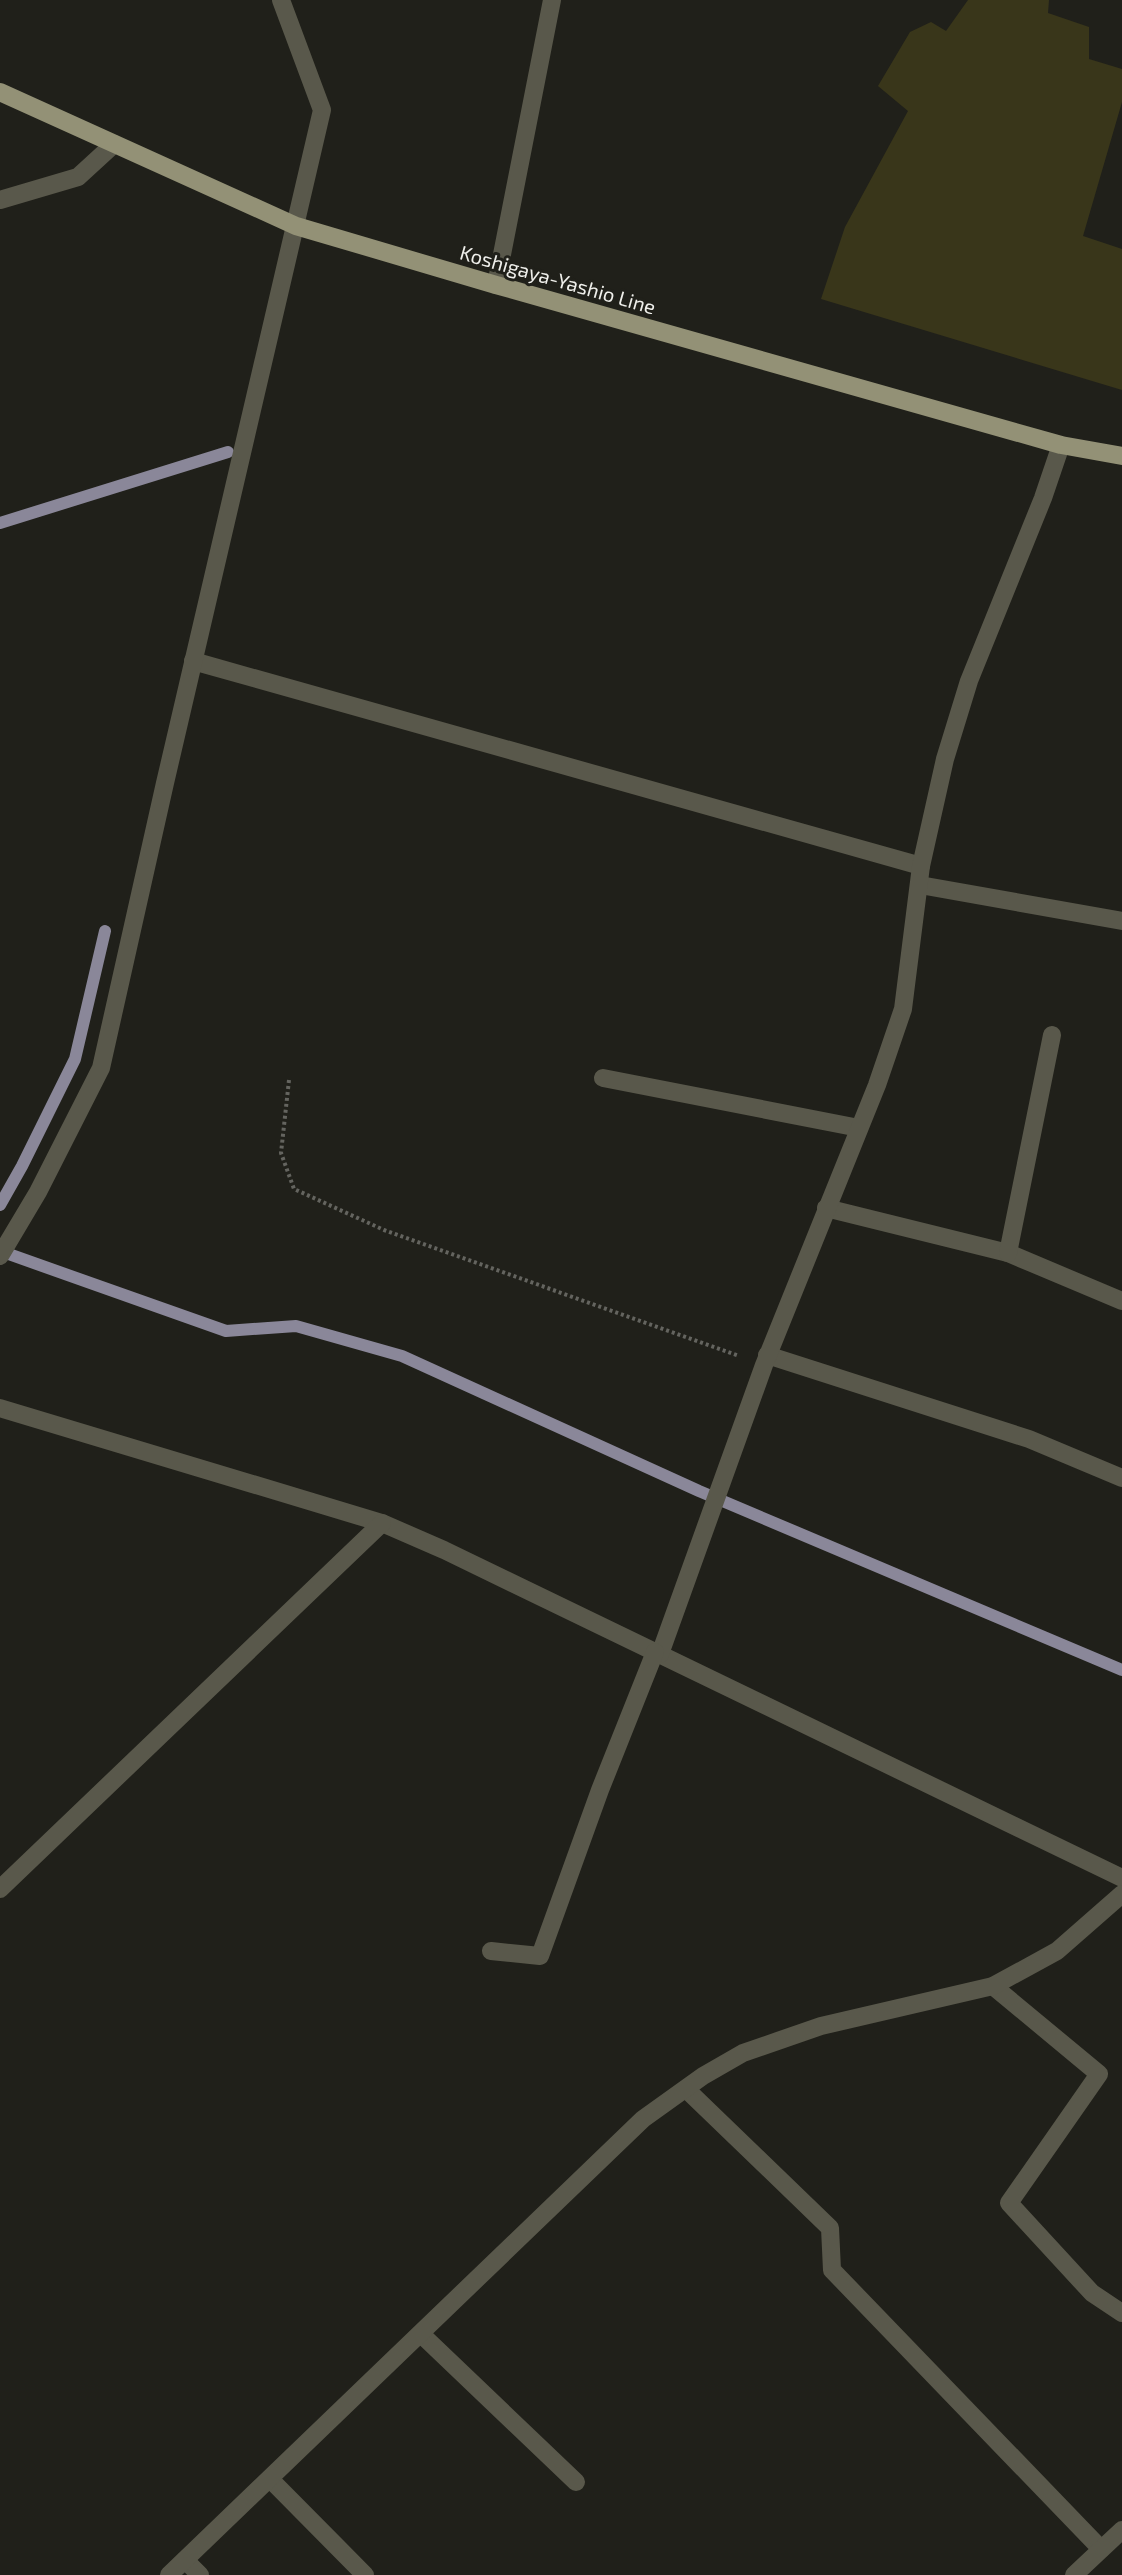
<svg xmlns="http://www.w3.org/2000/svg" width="1122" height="2575" viewBox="0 0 1122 2575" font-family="'Exo 2',sans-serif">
  <rect width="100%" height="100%" fill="#20201a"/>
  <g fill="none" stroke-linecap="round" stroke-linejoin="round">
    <g stroke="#8a8799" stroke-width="12">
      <polyline points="0,523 228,452"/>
      <polyline points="0,1205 22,1166 75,1059 105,931"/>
      <polyline points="0,1251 226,1331 296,1326 402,1356 699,1491 1122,1670"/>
    </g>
  </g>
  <polygon fill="#39361a" points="968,0 1049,0 1048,13 1089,27 1089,59 1122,69 1122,102 1083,236 1122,249 1122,390 821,299 845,227 908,111 878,86 910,32 931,22 946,31"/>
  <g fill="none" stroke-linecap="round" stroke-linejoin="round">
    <polyline stroke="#64645f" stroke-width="4" stroke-dasharray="3 3" stroke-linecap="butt" points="289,1080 281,1153 294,1189 384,1230 739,1356"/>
    <g stroke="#59584b" stroke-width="18">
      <polyline points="0,200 78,177 114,144"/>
      <polyline points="496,285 552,0"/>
      <polyline points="193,661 921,866"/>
      <polyline points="920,885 1122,921"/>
      <polyline points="603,1078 859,1128"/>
      <polyline points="826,1208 1008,1253 1122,1301"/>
      <polyline points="1008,1253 1052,1035"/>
      <polyline points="0,1256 38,1192 101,1068 165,783 322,110 281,0"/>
      <polyline points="767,1355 1029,1439 1122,1478"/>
      <polyline points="0,1408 382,1523 444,1550 1122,1878"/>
      <polyline points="660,1654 764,1365 877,1085 903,1009 921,866 945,759 969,681 1043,498 1061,445"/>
      <polyline points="0,1889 382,1523"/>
      <polyline points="491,1951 540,1956 600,1790 655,1652"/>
      <polyline points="993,1986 1099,2074 1009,2203 1092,2293 1122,2313"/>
      <polyline points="686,2089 830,2228 832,2270 1101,2549"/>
      <polyline points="421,2334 576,2482"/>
      <polyline points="270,2479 365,2575"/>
      <polyline points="185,2560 200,2575"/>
      <polyline points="169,2575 643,2119 703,2076 743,2053 821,2026 993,1986 1057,1951 1122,1894"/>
      <polyline points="1074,2575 1122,2530"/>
    </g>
    <polyline stroke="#939176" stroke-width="18" points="0,92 296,226 496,285 1061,445 1122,456"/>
  </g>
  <g text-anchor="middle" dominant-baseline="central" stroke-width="6" stroke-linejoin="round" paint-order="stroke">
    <g font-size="20" fill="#efefeb" stroke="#20201a">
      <text transform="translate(558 279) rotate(16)">Koshigaya-Yashio Line</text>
    </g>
  </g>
</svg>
